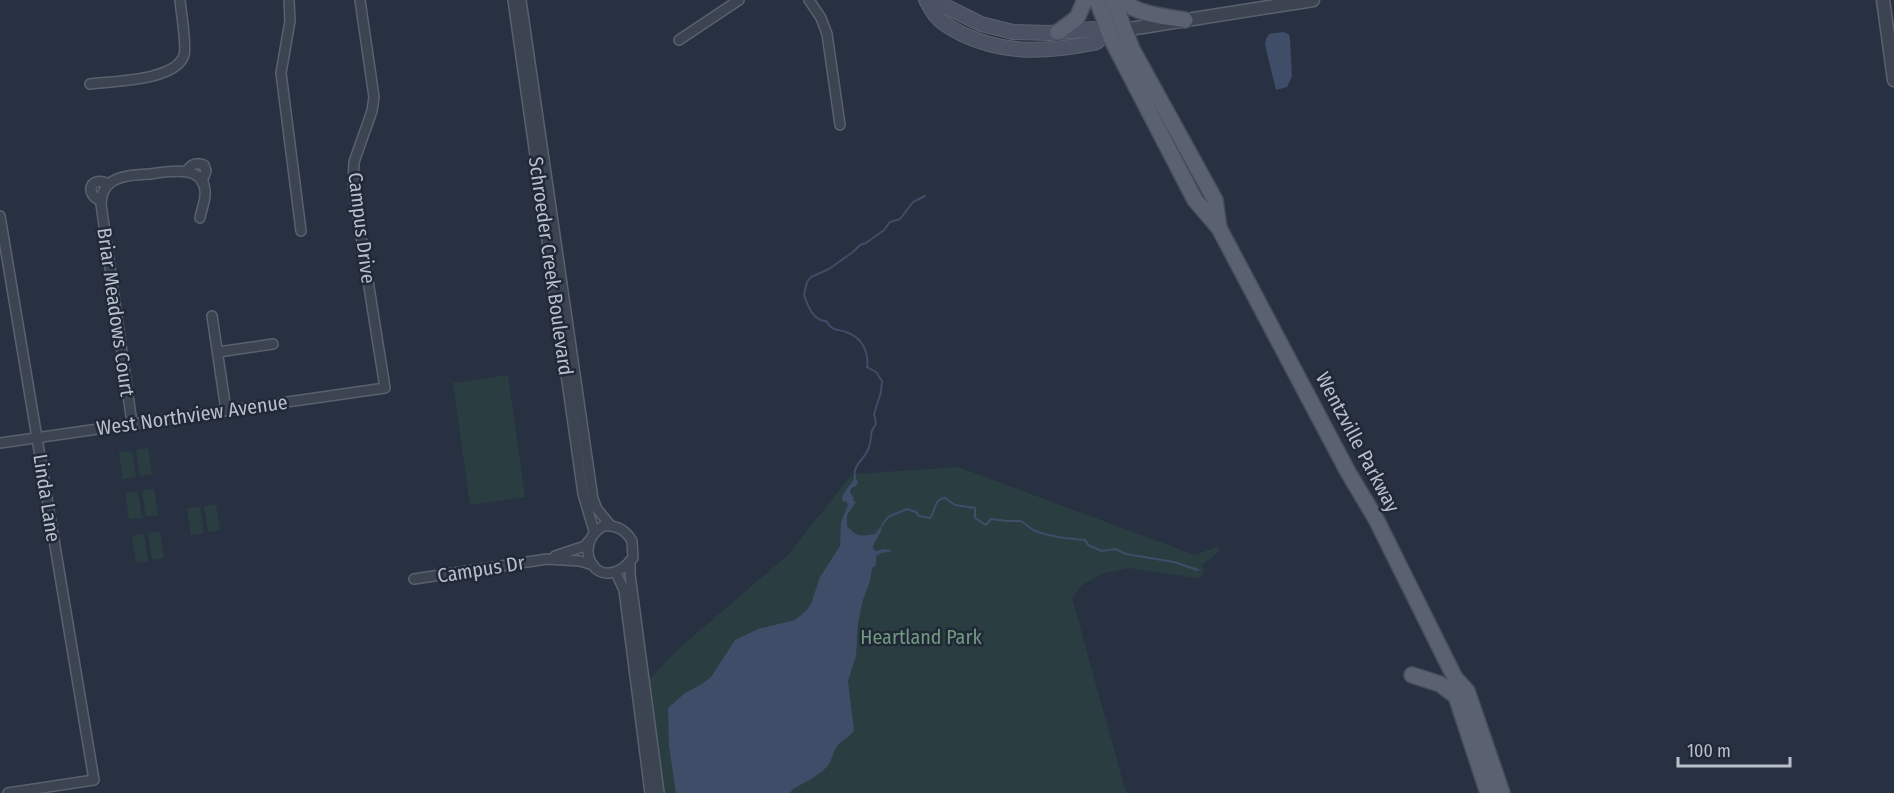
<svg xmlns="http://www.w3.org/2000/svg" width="1894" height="793" viewBox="0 0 1894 793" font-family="'Fira Sans Condensed',sans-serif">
  <rect width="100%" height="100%" fill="#283141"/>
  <g fill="#2a3e42">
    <polygon points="508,375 525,497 470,505 453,383"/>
    <polygon points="148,448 152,474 140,476 136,450"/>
    <polygon points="132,451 136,477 123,479 119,452"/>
    <polygon points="958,467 1195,555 1217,547 1220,551 1202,565 1204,570 1201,577 1197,578 1129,568 1101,574 1082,585 1072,598 1126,793 663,793 648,681 676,651 788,555 847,480 856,474"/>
    <polygon points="154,489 158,515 146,517 142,491"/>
    <polygon points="138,491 142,518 129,519 125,493"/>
    <polygon points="216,504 220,530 208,532 204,506"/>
    <polygon points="200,507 204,533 191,535 187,508"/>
    <polygon points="160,532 164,558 152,560 148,533"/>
    <polygon points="144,534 148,561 136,563 132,536"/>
  </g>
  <g fill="#3f4d69">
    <polygon points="1283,32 1289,34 1290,39 1292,76 1287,87 1276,90 1265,45 1266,39 1269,34"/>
    <path d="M855,478l3,4 -2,4 -5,2 -1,5 4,5 -1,3 3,1 -9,13v11c11,12 13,10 28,8l7,-9c0,10 -9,15 -9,24l3,2 9,-2 8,2 -12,2 -5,3v9l-4,3 -2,13 -7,19 -5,23 -2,33 -8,25 6,50c-5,6 -9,8 -14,12 -7,6 -7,15 -11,21 -9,12 -24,18 -36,25l-3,4h-114l-7,-47 -1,-38 17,-15 17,-9 9,-7 24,-37 23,-11 37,-9 11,-9 5,-7 9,-27 20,-31 1,-24 7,-17 -1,-3 -4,-1 -1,-4c4,-8 9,-13 13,-19z"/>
  </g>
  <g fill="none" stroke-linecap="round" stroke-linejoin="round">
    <g stroke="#3f4d69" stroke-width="2">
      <path d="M855,478c-3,-14 11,-19 14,-31 4,-10 -1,-13 7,-23l-2,-10 7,-22 1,-11 -6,-9 -9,-5c2,-15 -5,-30 -21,-35 -9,-3 -14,-1 -20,-11 -13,0 -18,-15 -22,-26l3,-13 4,-5 18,-8 24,-17 7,-7 6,-2 18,-13 6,-8 10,-3 13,-17 12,-6"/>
      <path d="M882,525l6,-8 19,-8 9,3 3,4 11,2c6,-7 3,-19 15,-20l10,7 20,3v10l11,7 5,-6 16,2h14l12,9 11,4 20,4 21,2 3,5 14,6 13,-2 11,5 48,8 24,8"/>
    </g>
    <defs>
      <g id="minor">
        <polyline points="289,0 290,21 281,73 301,231"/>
        <polyline points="513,0 583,494 594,531"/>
        <polyline points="521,0 593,499 597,509 611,526"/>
        <polyline points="809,0 821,18 827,34 840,125"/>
        <polyline points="679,40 739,0"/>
        <path d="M90,84c23,-3 86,-3 94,-29 3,-9 -3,-43 -4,-55"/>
        <path d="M187,171c4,-7 9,-9 17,-6l2,6 -4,11"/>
        <path d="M101,201c-18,-8 -10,-26 8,-17"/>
        <polyline points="0,216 94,780 8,793"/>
        <polyline points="212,316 226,410"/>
        <polyline points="218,352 273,344"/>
        <path d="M132,423l-31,-219c1,-9 2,-15 9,-21 10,-8 27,-8 40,-9 19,-3 57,-10 55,21 0,7 -4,16 -5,23"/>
        <polyline points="0,443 385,388 353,186 354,162 372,111 374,97 360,0"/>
        <path d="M603,526c13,-1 22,3 29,15l1,17c-34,41 -64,-12 -30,-32z"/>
        <polyline points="555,556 585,546 588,542"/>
        <polyline points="630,561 630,574 659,793"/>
        <polyline points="616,573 624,590 650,793"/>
        <polyline points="414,579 547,559 580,561 593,565"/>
      </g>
      <g id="tertiary">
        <polyline points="1883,0 1894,80"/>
        <polyline points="1117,31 1313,0"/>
      </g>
      <g id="secondary">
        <path d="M926,0c3,5 6,11 10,16 6,8 18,14 26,18 44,21 86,18 132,9l4,-2 7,-8"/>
        <polyline points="933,0 981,24 1013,32 1049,33 1093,29 1105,33 1117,31"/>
      </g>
      <g id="primary">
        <polyline points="1097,0 1112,40 1195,200 1219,228 1348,472 1376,519 1455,678 1467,691 1502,793"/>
        <polyline points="1113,0 1132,49 1215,200 1219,228"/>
        <path d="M1120,0c20,15 42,16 65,20"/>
        <polyline points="1058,32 1077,18 1085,0"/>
        <polyline points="1412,675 1440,684 1456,696"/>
        <polyline points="1455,678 1456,696 1488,793"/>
      </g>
    </defs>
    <use href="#minor" stroke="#5a616e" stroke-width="12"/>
    <use href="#tertiary" stroke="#5a616e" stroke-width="15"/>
    <use href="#secondary" stroke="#5a616e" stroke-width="16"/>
    <use href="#primary" stroke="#464c5a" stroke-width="18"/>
    <use href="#minor" stroke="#3c4351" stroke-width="9"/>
    <use href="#tertiary" stroke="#3c4351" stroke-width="12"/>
    <use href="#secondary" stroke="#4a5264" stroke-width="14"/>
    <use href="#primary" stroke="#5a6271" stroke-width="15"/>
  </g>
  <g text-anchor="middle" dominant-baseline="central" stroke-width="5" stroke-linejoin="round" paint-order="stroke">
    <g font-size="20" fill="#b9bfcb" stroke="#212837">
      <text transform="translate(362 228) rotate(83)">Campus Drive</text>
      <text transform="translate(551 266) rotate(82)">Schroeder Creek Boulevard</text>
      <text transform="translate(116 312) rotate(82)">Briar Meadows Court</text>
      <text transform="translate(192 415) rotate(-8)">West Northview Avenue</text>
      <text transform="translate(1358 442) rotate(62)">Wentzville Parkway</text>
      <text transform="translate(47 498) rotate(81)">Linda Lane</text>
      <text transform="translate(481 569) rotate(-9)">Campus Dr</text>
    </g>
    <g font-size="20" fill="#719b7e" stroke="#212837">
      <text x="921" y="637">Heartland Park</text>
    </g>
  </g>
  <path d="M1678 757v9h112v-9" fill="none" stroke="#b9bfcb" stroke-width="3"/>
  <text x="1687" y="757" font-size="18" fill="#b9bfcb" stroke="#212837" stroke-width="4.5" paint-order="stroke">100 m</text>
</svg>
